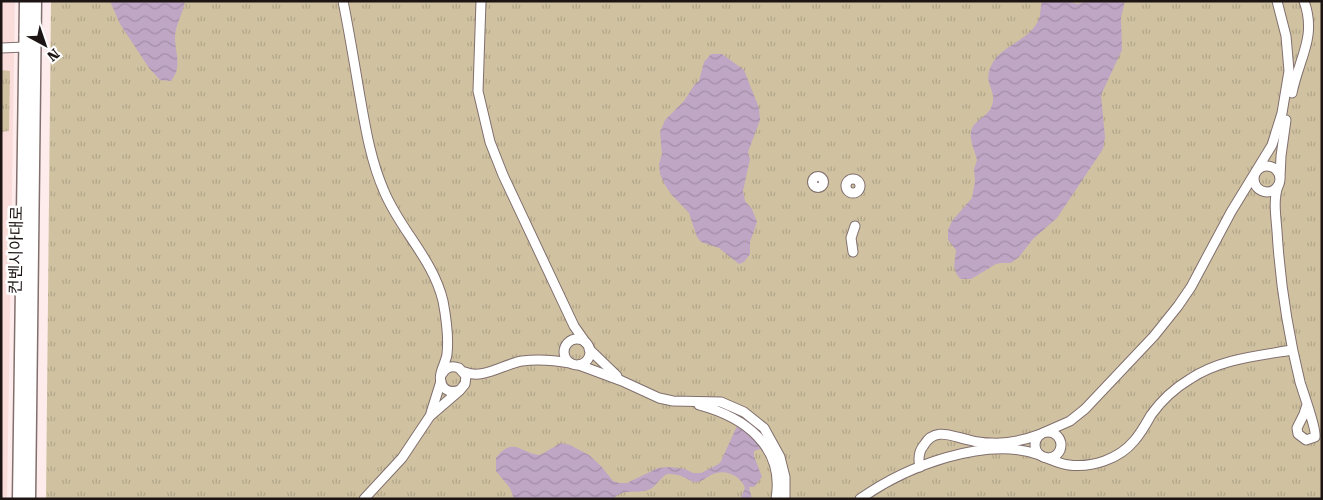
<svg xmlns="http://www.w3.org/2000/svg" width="1323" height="500" viewBox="0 0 1323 500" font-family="'Roboto Serif','Noto Sans KR',serif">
  <defs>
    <pattern id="grass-tufts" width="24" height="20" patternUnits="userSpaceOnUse" patternTransform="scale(1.25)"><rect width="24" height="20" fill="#d0c2a1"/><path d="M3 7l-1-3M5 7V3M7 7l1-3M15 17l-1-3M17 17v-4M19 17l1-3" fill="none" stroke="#b2a68a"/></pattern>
    <pattern id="water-waves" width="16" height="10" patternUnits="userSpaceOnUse" patternTransform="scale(1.25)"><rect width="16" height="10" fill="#bea6c4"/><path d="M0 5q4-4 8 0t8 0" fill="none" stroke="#a38ea8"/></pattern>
  </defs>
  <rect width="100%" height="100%" fill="#fdeceb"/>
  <polygon fill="#fadddb" points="1,1 15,1 7,499 1,499"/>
  <g fill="url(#grass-tufts)">
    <polygon points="51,1 1322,1 1322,499 46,499"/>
    <polygon points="1,70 10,71 9,131 1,132"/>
  </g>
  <g fill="url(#water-waves)">
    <path d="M110,1h75c-2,13 -11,26 -10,39 1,15 7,28 -4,41l-11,-1 -11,-12 -29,-44z"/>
    <path d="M1042,1h24l12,3 7,-3h40l-4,16 1,33 -21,45 4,42 -2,12 -46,69 -24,21 -14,18 -8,6h-10l-5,1 -25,15h-10c-10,-9 -6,-17 -5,-29l-8,-10v-10l4,-9 20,-23 3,-17 -1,-12 3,-9c-3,-13 -13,-28 1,-39 5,-5 10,-7 13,-13 8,-19 -10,-23 1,-44 9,-18 35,-23 45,-41 4,-6 3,-15 5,-22z"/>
    <polygon points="711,54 722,54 744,70 759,108 760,120 748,152 750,159 743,191 745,201 752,209 757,222 750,242 750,254 744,262 739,264 719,248 701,242 697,237 689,213 671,194 665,185 660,174 659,164 662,154 660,132 665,120 684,101 695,84 699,81 704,62"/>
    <path d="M738,424l17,14 8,10 -9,3v5l8,21 -8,10h-5l3,12h-12l5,-11c-4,-11 -17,-18 -29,-15 -8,2 -14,10 -22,9 -4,-1 -8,-4 -11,-5 -6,-3 -11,-3 -16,-3 -7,4 -12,14 -19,16 -11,4 -25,-2 -35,9h-99l-4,-11 -14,-17v-13c17,-23 26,-4 44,-3l21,-12 9,2 19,10 12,11 12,15 6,2h8l31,-15 12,-1 15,2 8,4h8l12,-6 7,-4z"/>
  </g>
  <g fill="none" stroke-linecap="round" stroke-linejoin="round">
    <defs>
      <g id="minor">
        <path d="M343,1c6,30 11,60 16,90 6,34 11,68 25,100 16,39 49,68 59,110 3,16 6,36 4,53 -1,9 -9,19 -6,29 3,8 11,10 19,7l5,-6 1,-8 -7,-8c-7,-3 -13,-1 -17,6"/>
        <polyline points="481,1 478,91 490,142 503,175 574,326 586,343"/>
        <polyline points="1,48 25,47"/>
        <path d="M1292,93c7,-35 25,-56 12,-92"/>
        <circle cx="1267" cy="179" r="13"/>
        <circle cx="818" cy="182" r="5.5"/>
        <polyline points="1280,177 1281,156 1286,120"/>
        <circle cx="853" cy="186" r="7"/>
        <path d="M1278,186c-5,14 -2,31 -1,45 3,51 11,102 23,151 3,10 17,49 15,55l-9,3 -8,-6 -1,-6 7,-14 3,-9"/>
        <polyline points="853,252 851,238 855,226"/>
        <circle cx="577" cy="352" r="13"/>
        <polyline points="589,349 617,376"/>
        <polyline points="579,365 622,381 659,398 673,401 721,402 744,412 764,428 780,457 785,477 785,499"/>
        <path d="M465,372c17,8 39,-8 57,-11 16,-2 31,-1 48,2"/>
        <path d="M699,405c45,12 86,41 77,94"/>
        <polyline points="431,413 441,381"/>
        <polyline points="1045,432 1070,421 1085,409 1154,336 1178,306 1191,287 1231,212 1272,145 1282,113 1289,71 1286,36 1277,1"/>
        <circle cx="1048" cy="445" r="13"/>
        <path d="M1044,457c8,3 16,7 25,8 23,3 50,-6 65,-24 7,-8 12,-17 17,-26 10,-14 24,-27 39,-36 30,-20 67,-23 102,-29"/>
        <path d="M920,467c-2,-8 -1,-16 4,-22 11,-19 29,-8 45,-5 7,2 15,3 23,3 17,1 33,-3 49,-9"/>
        <polyline points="364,499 402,458 430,416 459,391"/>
        <path d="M860,499c45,-32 125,-64 180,-44"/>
      </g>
      <g id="secondary">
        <polyline points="19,499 26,1"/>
        <polyline points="29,499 35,1"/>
      </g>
    </defs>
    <use href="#minor" stroke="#806f6d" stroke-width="11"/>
    <use href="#secondary" stroke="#806f6d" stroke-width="15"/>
    <use href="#minor" stroke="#fff" stroke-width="9"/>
    <use href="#secondary" stroke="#fff" stroke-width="12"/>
  </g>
  <g text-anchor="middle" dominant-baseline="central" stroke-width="5" stroke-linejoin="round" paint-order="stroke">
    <g font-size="16" fill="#1c1514" stroke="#fff">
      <text transform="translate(16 250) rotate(-89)">컨벤시아대로</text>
    </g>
  </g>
  <rect width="1323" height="500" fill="none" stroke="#1c1514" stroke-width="5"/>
  <g transform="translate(45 45) rotate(140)" stroke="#ffffff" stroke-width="4" paint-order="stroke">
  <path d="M0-4L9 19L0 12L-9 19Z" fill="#1c1514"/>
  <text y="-8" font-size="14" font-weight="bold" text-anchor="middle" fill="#1c1514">N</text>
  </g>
</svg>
